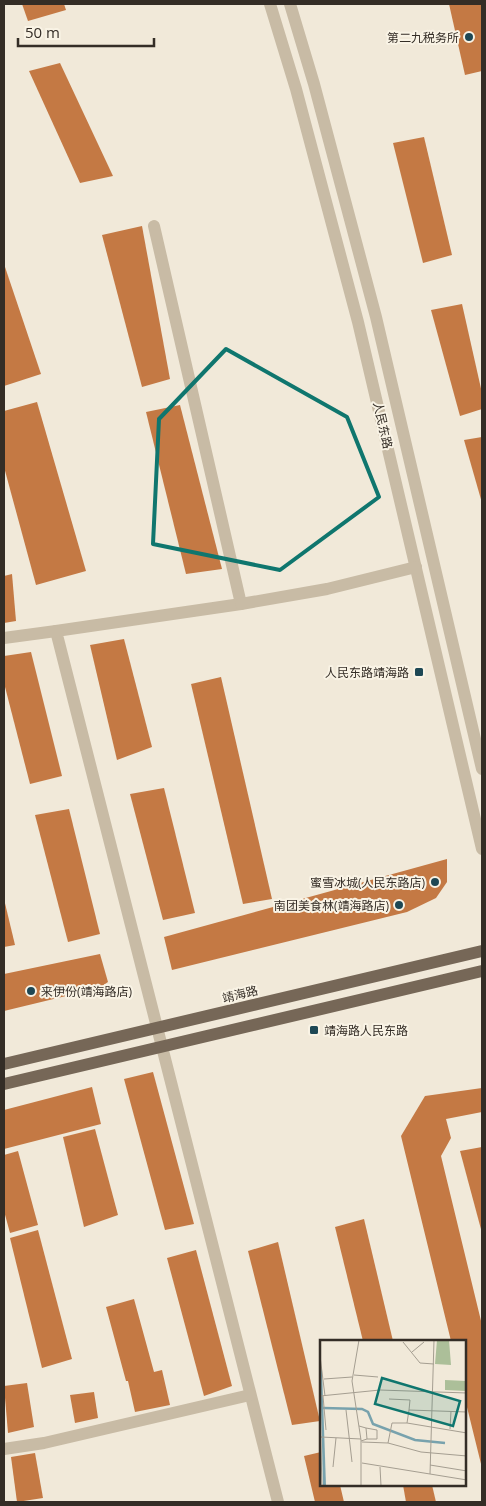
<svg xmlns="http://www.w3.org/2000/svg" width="486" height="1506" viewBox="0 0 486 1506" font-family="'Open Sans','Noto Sans SC',sans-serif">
  <rect width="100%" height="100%" fill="#f1e9d9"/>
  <g fill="#c47944">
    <polygon points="22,4 64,4 66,10 28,21"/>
    <polygon points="449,4 482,4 482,71 465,75"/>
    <polygon points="60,63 113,176 80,183 29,71"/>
    <polygon points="424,137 452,255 423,263 393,143"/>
    <polygon points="142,226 170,379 142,387 102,235"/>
    <polygon points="4,264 41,374 4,386"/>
    <polygon points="462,304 482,393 482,409 460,416 431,310"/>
    <polygon points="37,402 86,571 36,585 4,467 4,411"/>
    <polygon points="180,405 222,569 186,574 146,412"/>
    <polygon points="482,437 482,503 464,440"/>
    <polygon points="12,574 16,621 4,623 4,576"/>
    <polygon points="124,639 152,747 117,760 90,645"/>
    <polygon points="31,652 62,776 30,784 4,683 4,656"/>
    <polygon points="221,677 272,899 243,904 191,684"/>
    <polygon points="164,788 195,913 163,920 130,794"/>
    <polygon points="69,809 100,934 68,942 35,815"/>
    <polygon points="447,859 447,882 436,898 407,912 172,970 164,937"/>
    <polygon points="4,899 15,945 4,947"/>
    <polygon points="100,954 108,982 99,988 4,1011 4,974"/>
    <polygon points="153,1072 194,1224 165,1230 124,1079"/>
    <polygon points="92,1087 101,1124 4,1149 4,1110"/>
    <polygon points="482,1088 482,1112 446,1119 451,1138 441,1156 482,1325 482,1468 465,1399 465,1341 451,1341 401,1136 425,1096"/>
    <polygon points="95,1129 118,1215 84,1227 63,1137"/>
    <polygon points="482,1147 482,1233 460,1151"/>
    <polygon points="18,1151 38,1225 10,1233 4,1211 4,1155"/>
    <polygon points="364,1219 393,1341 363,1341 335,1227"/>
    <polygon points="38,1230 72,1359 42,1368 10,1238"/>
    <polygon points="278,1242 320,1421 292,1425 248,1251"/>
    <polygon points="196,1250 232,1386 204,1396 167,1258"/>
    <polygon points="134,1299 154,1372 162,1370 170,1405 135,1412 128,1381 126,1381 106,1307"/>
    <polygon points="27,1383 34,1427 8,1433 4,1386"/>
    <polygon points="94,1392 98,1418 75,1423 70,1395"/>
    <polygon points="321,1452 321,1485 340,1485 344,1502 315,1502 304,1456"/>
    <polygon points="35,1453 43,1498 17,1502 11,1457"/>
    <polygon points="403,1485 432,1485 436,1502 406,1502"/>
  </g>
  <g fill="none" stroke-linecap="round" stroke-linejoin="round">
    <g stroke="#c8bba5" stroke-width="12">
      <polyline points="270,4 296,89 358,322 482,849"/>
      <polyline points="290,4 314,84 376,317 482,769"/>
      <polyline points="154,226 241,604 56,631 278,1502"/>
      <polyline points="241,604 327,589 416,567"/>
      <polyline points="4,638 56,631"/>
      <polyline points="4,1449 44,1443 250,1395"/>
    </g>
    <g stroke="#766757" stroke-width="12">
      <polyline points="4,1064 482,951"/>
      <polyline points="4,1084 482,971"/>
    </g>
  </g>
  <path fill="none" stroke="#0f766e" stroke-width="4" stroke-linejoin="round" d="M226,349l121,68 32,80 -99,73 -127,-26 6,-125z"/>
  <g fill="#1d4754" stroke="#f9f3e5" stroke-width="2">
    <circle cx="469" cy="37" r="5"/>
    <rect x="414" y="667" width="10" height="10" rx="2.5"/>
    <circle cx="435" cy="882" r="5"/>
    <circle cx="399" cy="905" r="5"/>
    <circle cx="31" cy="991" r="5"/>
    <rect x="309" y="1025" width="10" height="10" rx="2.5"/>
  </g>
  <g text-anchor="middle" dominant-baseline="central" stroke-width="4" stroke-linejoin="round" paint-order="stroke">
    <g font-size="12" fill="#342d26" stroke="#f9f3e5" text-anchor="end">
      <text x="459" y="37">第二九税务所</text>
      <text x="409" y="672">人民东路靖海路</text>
      <text x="425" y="882">蜜雪冰城(人民东路店)</text>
      <text x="389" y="905">南团美食林(靖海路店)</text>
      <text x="41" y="991" text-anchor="start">来伊份(靖海路店)</text>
      <text x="324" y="1030" text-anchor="start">靖海路人民东路</text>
    </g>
    <g font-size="12" fill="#342d26" stroke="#f9f3e5">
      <text transform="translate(383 425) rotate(77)">人民东路</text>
      <text transform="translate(240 994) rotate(-14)">靖海路</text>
    </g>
  </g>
  <g transform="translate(320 1340)">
    <rect width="146" height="146" fill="#f1e9d9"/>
    <path d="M117,0h12l2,25 -16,-1zM125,40l21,1v10l-21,-1z" fill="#acbf99"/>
    <path d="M0,23l2,7 4,116h-3z" fill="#78a2ad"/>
    <path fill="none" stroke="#78a2ad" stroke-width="2.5" d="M3,68l39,1 6,3 5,12 42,16 30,3"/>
    <path fill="none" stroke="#a59e91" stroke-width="1" d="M39,0l-7,41 9,59v46M83,2l17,21 14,1M92,12l12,-10M0,16l5,40M34,35l24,2M4,39l28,-2M0,56l60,-6 87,3M3,56l3,34M69,59l21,1 -1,10 58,2M26,70l6,52M89,70l-2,13 60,10M0,79l2,67M39,86l7,2 1,11 -6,2M46,88l11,2v9h-10M130,89l1,-18M1,97l40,2M42,102l26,1 33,9 46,4M68,103l4,-20h15M42,123l105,17M110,125l37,6M13,127l3,-29M60,127l1,19M110,134l4,-134"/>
    <path fill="#0f766e" fill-opacity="0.15" stroke="#0f766e" stroke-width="2.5" d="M62,38l78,23 -7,25 -78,-22z"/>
    <rect width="146" height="146" fill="none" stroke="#342d26" stroke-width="2.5"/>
  </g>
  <rect width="486" height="1506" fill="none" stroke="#342d26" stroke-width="10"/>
  <path d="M18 38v8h136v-8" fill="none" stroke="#342d26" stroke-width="2.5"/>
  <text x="25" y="38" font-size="15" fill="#342d26" stroke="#f9f3e5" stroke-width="4" paint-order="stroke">50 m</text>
</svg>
